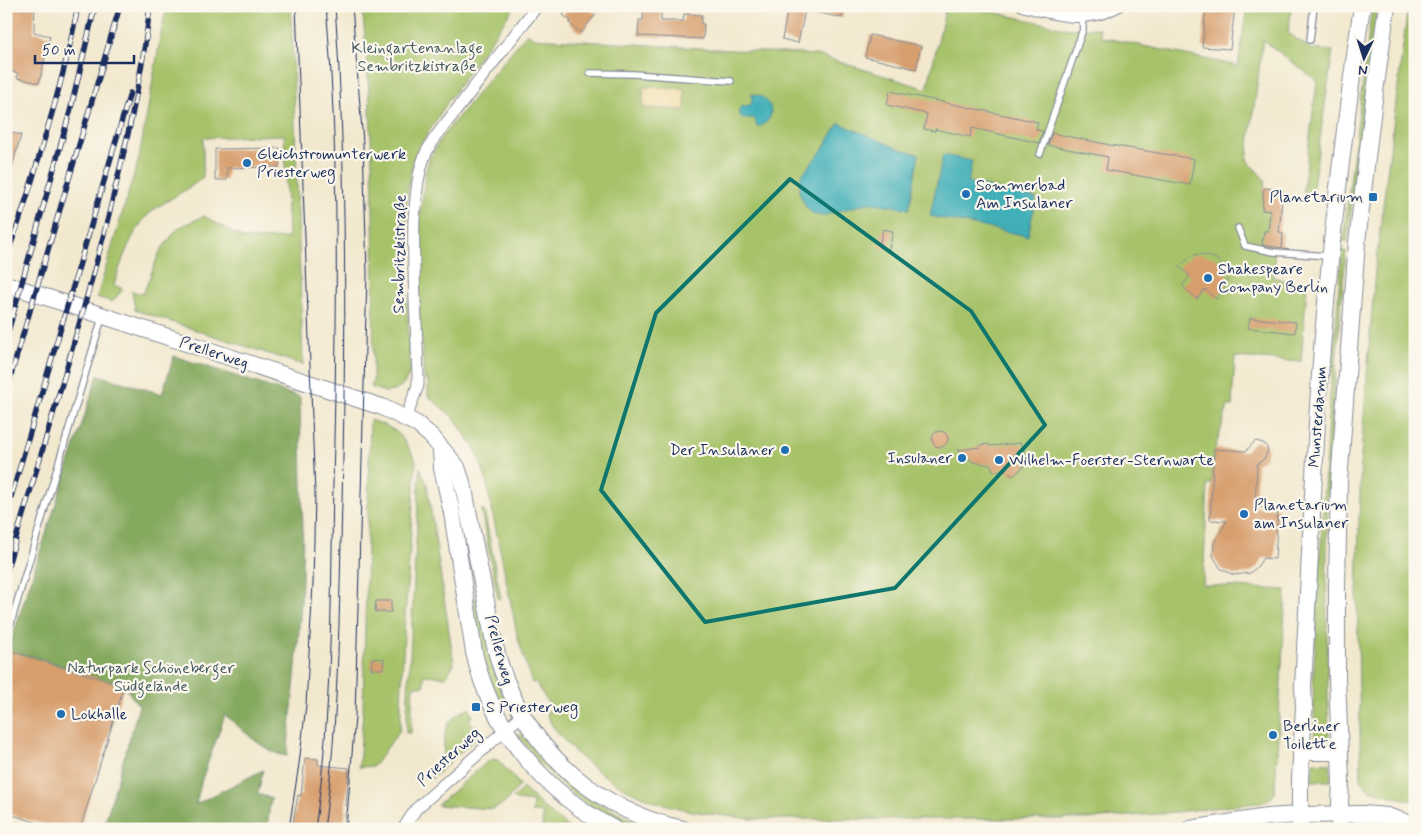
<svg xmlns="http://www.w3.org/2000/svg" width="1421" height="835" viewBox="0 0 1421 835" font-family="Mynerve,sans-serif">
  <rect width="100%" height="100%" fill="#fbf7ec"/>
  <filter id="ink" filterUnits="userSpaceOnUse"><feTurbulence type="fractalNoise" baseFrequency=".02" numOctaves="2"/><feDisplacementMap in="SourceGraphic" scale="10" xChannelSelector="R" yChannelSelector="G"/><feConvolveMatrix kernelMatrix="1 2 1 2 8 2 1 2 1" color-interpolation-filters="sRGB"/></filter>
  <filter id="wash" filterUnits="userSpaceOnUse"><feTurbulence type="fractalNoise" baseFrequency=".0096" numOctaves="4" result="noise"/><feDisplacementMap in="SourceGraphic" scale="20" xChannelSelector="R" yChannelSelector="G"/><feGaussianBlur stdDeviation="1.12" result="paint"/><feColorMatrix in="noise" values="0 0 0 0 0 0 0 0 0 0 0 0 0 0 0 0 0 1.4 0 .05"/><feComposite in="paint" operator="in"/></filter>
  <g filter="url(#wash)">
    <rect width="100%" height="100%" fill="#f2e8ce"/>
    <g fill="#a7c36a" stroke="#617964">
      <path d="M168,6h123l12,359 -168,-55 -3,-19 11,3 17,-43 18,-23 26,-12 40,23 44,-1 -4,-103 -81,3v39c-16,15 -39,23 -55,38 -18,19 -26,46 -34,70l9,4 -11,13 -15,-5 42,-139 24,-135z"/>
      <path d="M362,6h153l-65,92 -33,53 -6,19 -4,26 -1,79 4,91 -1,9 -5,9 -9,7 -10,1 -14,-5 2,-7c1,-125 2,-250 -11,-374z"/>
      <path d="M946,6h20l103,23 30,-1 2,9 137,29 9,-60h45l-4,27 23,16 22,2 -21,142 -9,-2 14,-110 -54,-41 -16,120 18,20 -3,30 8,1 -2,20h-4l-2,17 13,1 -2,28 34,9 -6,76 -66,-5 -3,49h-4l-14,46 -2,32h-4l-5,101 83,5 -11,200 -2,6 -8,6 -107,12 -71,5h-333c-26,-3 -54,-5 -79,-12 -39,-9 -75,-30 -103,-58 -10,-11 -22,-23 -26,-37l6,-3 -17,-27 -3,1 -14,-44 -33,-164 -10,-26 -21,-31 -26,-22v-16l-4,-1 -5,-75v-82l7,-52 4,-13 14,-23 83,-101 7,5 283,17 110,34z"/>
      <polygon points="1372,6 1377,6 1347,241 1343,241"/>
      <polygon points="1408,6 1415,6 1415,802 1369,790 1361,782 1357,593 1361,455 1375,270"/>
      <path d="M1342,251h4c-7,73 -13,146 -17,219 -4,89 -2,179 0,269l-1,1h-13l-2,-56 15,-266z"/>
      <path d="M370,420c29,9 32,15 46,41l-12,171 -4,98 -26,36 -15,1 4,-55z"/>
      <polygon points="420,467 427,484 429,498 454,664 446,677 424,675 424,686 413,686 411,733 406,733"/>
      <polygon points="481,510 484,510 501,598 498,599"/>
      <polygon points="478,599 496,677 505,700 500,704 487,673 482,653 473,600"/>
      <path d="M469,708l4,8 -4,2 4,8 4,-1 1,2 -2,11 -45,41 1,-13h11c2,-28 -4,-45 26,-58z"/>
      <path d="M517,734l9,1c35,48 73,72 127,94h-20l-28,-13 -31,-21 -36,-33z"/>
      <polygon points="494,759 499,761 520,785 505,803 493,809 437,805 488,761"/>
      <polygon points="1313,762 1330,763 1331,781 1312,781"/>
      <polygon points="523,788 543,807 570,829 542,829 543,813 532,812 533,802 516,800 513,798"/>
    </g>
    <path fill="#85a95e" stroke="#506c5e" d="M174,356l126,41c1,62 4,125 2,187 -3,58 -9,115 -15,172 -24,-3 -44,-27 -62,-41l-23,64 -6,25 67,-34 -5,24 13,4 -4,31h-164l36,-123 -15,-20 -116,-36 90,-275 64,19z"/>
    <polygon fill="#eeda9e" stroke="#84847e" points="643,87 685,89 685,110 643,108"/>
    <g fill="#3fafb8" stroke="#2d6f8b">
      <path d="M752,94c21,2 27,27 5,33l-2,-8 -3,-1 -8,1 -5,-4v-5l2,-3 9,-2 2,-3z"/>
      <polygon points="839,123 897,148 919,154 909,209 875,203 867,203 822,216 813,214 806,207 799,192 801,176 823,149"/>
      <polygon points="943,155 972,161 968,183 1036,198 1028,236 930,216"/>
    </g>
    <g id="blocks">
      <g fill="#d79f6e">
        <polygon points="11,6 35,6 34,32 50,36 39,83 17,78 18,73 6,70 6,34 9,35"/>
        <polygon points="570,6 586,6 596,14 581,33 569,23 571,21 563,15"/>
        <polygon points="811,6 845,6 842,18 810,11"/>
        <polygon points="1206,6 1235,6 1230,49 1202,47"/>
        <polygon points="788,8 805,11 798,43 782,39"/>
        <polygon points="643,11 661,12 661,21 683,21 684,14 702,15 701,24 704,24 703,39 638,36 639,20 643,20"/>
        <polygon points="870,35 921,46 916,69 865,57"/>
        <polygon points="890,91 1038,122 1036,130 1043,131 1039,143 972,128 970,137 935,129 935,131 924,129 927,114 887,105"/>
        <polygon points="6,131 21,135 9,178 6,177"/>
        <polygon points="1052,133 1110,145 1194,159 1190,185 1106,170 1108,157 1048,145"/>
        <polygon points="280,148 279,167 227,168 227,180 215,180 215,149"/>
        <polygon points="1264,188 1283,190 1279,232 1283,233 1282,248 1262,245 1264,231 1268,231 1270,211 1262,210"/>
        <polygon points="883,229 893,231 889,249 879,247"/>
        <polygon points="1201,254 1215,258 1225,268 1227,280 1225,287 1216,299 1205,289 1197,299 1182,286 1190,276 1179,267 1192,255"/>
        <polygon points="1250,318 1296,322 1295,333 1248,328"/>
        <circle cx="940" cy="439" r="8"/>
        <polygon points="1257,441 1265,444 1268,450 1265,458 1257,464 1255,507 1278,508 1275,559 1263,558 1257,567 1250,573 1234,575 1221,569 1213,556 1214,543 1227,521 1210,520 1214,449 1246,451 1254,442"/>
        <polygon points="1021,443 1029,462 1013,476 1003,469 994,472 991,465 973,462 958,450 980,447 980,445 989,444 990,446"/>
        <polygon points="376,601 391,601 391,612 375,612"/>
        <polygon points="8,650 124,686 80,829 58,829 6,813 6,658"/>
        <polygon points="372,658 384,659 383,669 371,669"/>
        <polygon points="305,758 318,759 318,765 349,768 344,829 292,829 298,795 301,796"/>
      </g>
    </g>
  </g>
  <g filter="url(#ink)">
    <use href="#blocks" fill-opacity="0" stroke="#868c96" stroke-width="1"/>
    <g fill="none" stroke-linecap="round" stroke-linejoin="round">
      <defs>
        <g id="lane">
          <polyline points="1310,40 1314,6"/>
          <polyline points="590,73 634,74 731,81"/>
          <polyline points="1040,154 1083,29 1082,18"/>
          <polyline points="1238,228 1245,246 1274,252 1328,256"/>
          <polyline points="6,631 11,622 102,318"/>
        </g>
        <g id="street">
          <path d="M1023,6c34,8 62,19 95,0"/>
          <path d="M406,418l12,-33v-8c-1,-53 -6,-105 -4,-158 2,-21 3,-44 11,-64 3,-7 8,-14 12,-20l100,-129"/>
          <polyline points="403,829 416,809 522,715"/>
        </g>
        <g id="secondary">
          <path d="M6,284l376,123 35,17 14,12 26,31 7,22c7,37 14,74 22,112 5,26 9,53 19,77 29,78 97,134 178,151"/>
          <path d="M441,448l1,20 10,45 22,139c17,78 70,140 140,177"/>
          <polyline points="1301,752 1339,752"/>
          <polyline points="1190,829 1267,817 1300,815 1363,814 1387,816 1415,825"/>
          <path d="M1300,829v-51l4,-71 -1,-21c6,-104 10,-207 17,-311 9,-123 24,-246 42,-369"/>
          <polyline points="1339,829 1341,780 1337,677 1337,587 1339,482 1357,242 1374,99 1387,6"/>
        </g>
      </defs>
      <use href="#lane" stroke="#868c96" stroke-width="8"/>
      <use href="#street" stroke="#868c96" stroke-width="13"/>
      <use href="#secondary" stroke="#868c96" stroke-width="18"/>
      <use href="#lane" stroke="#fff" stroke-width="5.5"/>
      <use href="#street" stroke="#fff" stroke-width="11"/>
      <use href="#secondary" stroke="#fff" stroke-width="16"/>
      <g stroke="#1b2f5e" stroke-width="1">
        <polyline points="289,829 299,764 306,705 313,584 315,494 296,6"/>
        <path d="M315,829c17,-115 16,-231 18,-347 4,-159 7,-318 -7,-476"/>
        <path d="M324,829c15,-108 15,-218 18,-326 4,-166 5,-331 -7,-497"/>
        <polyline points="346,829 355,717 367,274 363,143 352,6"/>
      </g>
      <defs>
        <g id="rail">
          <path d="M6,256c15,-35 25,-72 36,-109 14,-46 27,-93 36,-141"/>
          <polyline points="6,339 71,108 95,6"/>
          <polyline points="6,392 120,6"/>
          <polyline points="6,514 130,93"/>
          <path d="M6,572c34,-115 70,-230 100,-346 18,-73 36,-146 44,-220"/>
        </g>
      </defs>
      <use href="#rail" stroke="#1b2f5e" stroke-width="5.5"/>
      <use href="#rail" stroke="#fbf7ec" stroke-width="4" stroke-dasharray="11" stroke-linecap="butt"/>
    </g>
  </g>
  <path fill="none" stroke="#0f766e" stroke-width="4" stroke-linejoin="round" d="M790,179l181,132 74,114 -150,163 -190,34 -104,-132 55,-177z"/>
  <g fill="#1f6fb2" stroke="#fbf7ec" stroke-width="2">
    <circle cx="247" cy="163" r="5"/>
    <circle cx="966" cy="194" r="5"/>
    <rect x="1368" y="192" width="10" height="10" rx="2.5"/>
    <circle cx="1208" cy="278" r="5"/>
    <circle cx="785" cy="450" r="5"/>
    <circle cx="962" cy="458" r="5"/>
    <circle cx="999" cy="460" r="5"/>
    <circle cx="1244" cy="514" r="5"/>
    <rect x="471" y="702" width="10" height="10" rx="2.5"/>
    <circle cx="61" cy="714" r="5"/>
    <circle cx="1273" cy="735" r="5"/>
  </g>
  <g text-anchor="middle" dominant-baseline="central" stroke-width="4.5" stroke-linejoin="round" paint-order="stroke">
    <g font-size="16" fill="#455b62" stroke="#fbf7ec">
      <text x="417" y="48">Kleingartenanlage<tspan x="417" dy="18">Sembritzkistraße</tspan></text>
      <text x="151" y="668">Naturpark Schöneberger<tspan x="151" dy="18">Südgelände</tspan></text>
    </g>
    <g font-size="16" fill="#1b2f5e" stroke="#fbf7ec" text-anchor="start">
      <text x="257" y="154">Gleichstromunterwerk<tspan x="257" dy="18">Priesterweg</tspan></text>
      <text x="976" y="185">Sommerbad<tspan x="976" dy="18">Am Insulaner</tspan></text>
      <text x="1363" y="197" text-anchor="end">Planetarium</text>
      <text x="1218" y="269">Shakespeare<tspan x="1218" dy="18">Company Berlin</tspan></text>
      <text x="775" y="450" text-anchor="end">Der Insulaner</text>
      <text x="952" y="458" text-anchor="end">Insulaner</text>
      <text x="1009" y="460">Wilhelm-Foerster-Sternwarte</text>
      <text x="1254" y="505">Planetarium<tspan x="1254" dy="18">am Insulaner</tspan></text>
      <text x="486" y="707">S Priesterweg</text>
      <text x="71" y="714">Lokhalle</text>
      <text x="1283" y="726">Berliner<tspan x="1283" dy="18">Toilette</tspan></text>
    </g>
    <g font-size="16" fill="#1b2f5e" stroke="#fbf7ec">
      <text transform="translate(400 254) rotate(-89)">Sembritzkistraße</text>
      <text transform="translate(214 353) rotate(18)">Prellerweg</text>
      <text transform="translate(1318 417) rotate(-86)">Munsterdamm</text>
      <text transform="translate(499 650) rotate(75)">Prellerweg</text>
      <text transform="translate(449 757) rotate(-42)">Priesterweg</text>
    </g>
  </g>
  <rect width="1421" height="835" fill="none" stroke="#fbf7ec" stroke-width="25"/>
  <g transform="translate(1364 58) rotate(184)" stroke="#fbf7ec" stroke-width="4" paint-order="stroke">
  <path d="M0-4L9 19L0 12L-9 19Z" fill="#1b2f5e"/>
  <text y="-8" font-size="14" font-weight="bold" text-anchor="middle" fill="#1b2f5e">N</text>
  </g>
  <path d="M35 55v8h99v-8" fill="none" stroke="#1b2f5e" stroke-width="2.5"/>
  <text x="42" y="55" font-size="15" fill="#1b2f5e" stroke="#fbf7ec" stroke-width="4" paint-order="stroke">50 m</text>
</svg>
